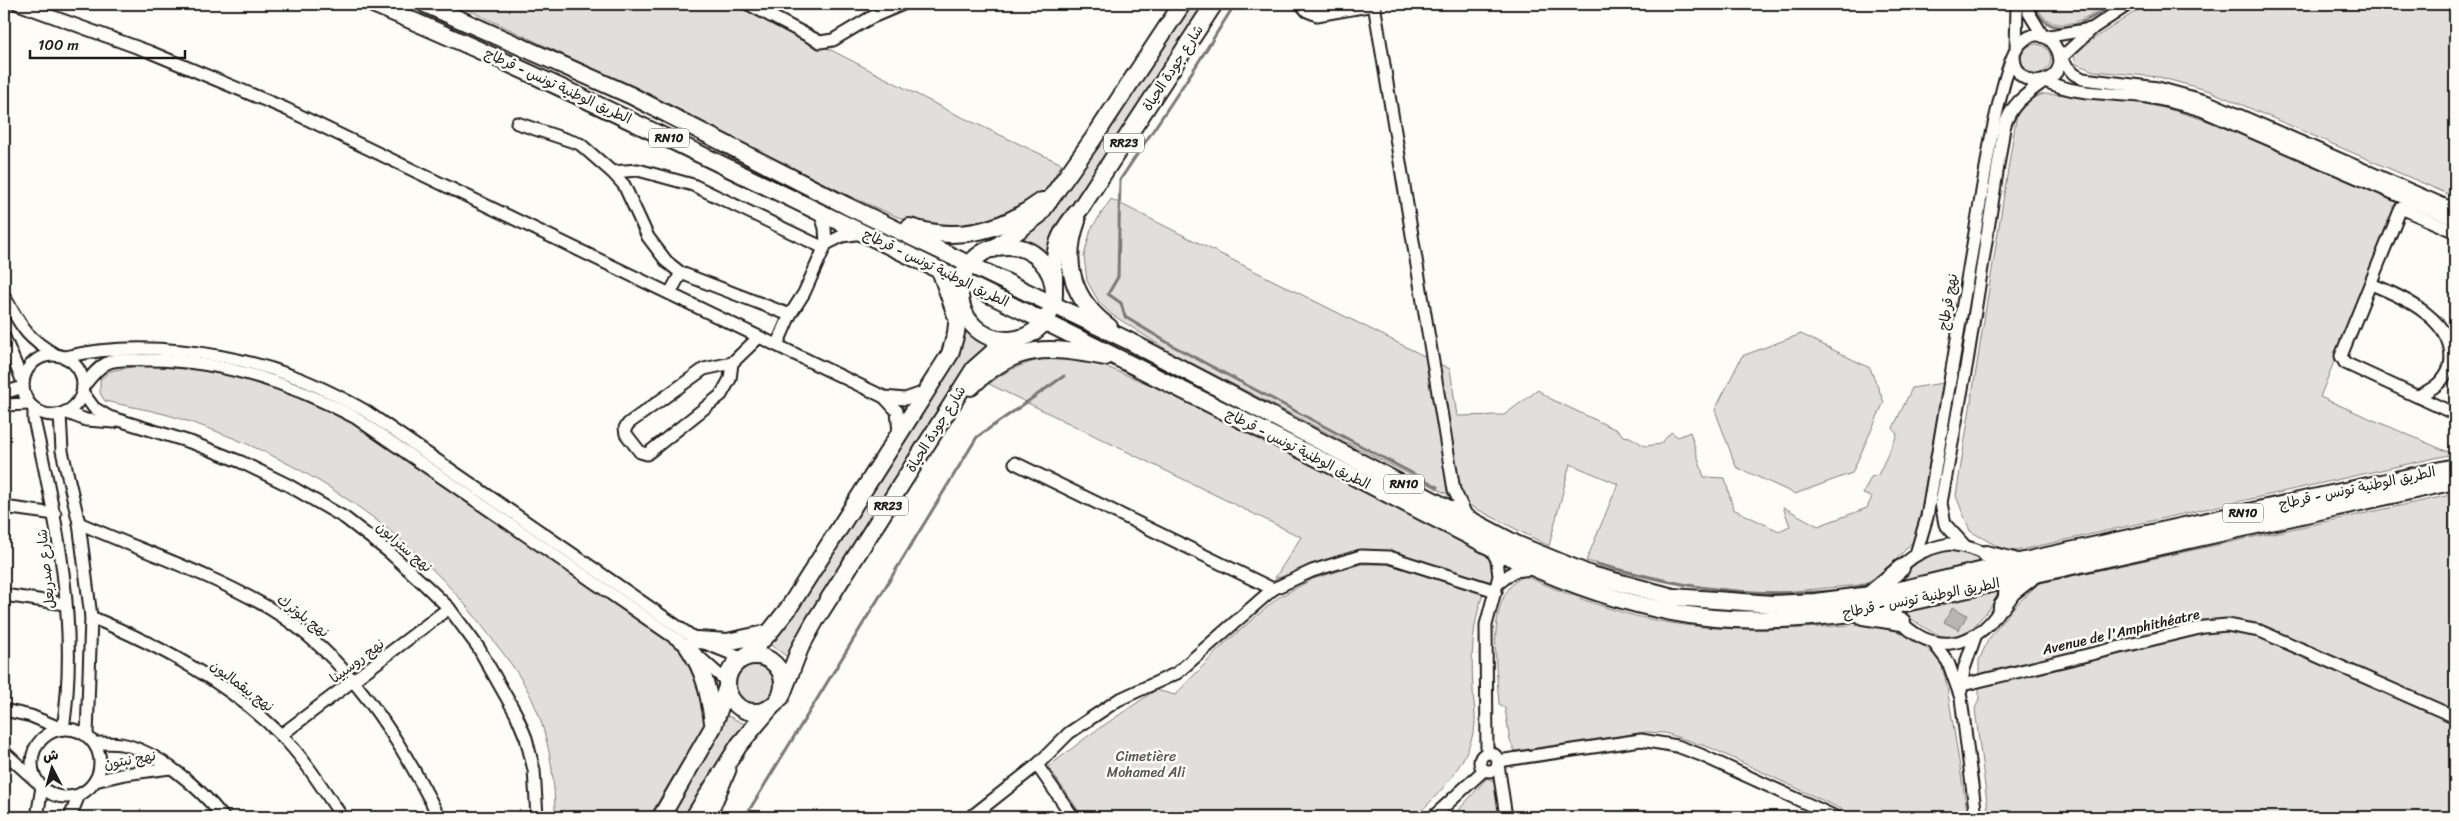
<svg xmlns="http://www.w3.org/2000/svg" width="2459" height="821" viewBox="0 0 2459 821" font-family="Sriracha,'Playpen Sans Arabic',sans-serif">
  <rect width="100%" height="100%" fill="#fdfcf7"/>
  <filter id="ink" filterUnits="userSpaceOnUse"><feTurbulence type="fractalNoise" baseFrequency=".02" numOctaves="2"/><feDisplacementMap in="SourceGraphic" scale="10" xChannelSelector="R" yChannelSelector="G"/><feConvolveMatrix kernelMatrix="1 2 1 2 8 2 1 2 1" color-interpolation-filters="sRGB"/></filter>
  <g filter="url(#ink)">
    <g fill="#e0dfdb" stroke="#7e7e7c">
      <polygon points="456,4 742,4 949,111 1062,164 1041,197 968,233 926,229 849,196 632,87"/>
      <polygon points="1188,4 1206,4 1059,223 1045,256 1018,241"/>
      <path d="M2035,4h73c-25,16 -55,36 -73,0z"/>
      <polygon points="2147,4 2455,4 2455,197 2210,91 2159,77 2094,71 2076,64 2074,54 2078,49"/>
      <circle cx="2036" cy="59" r="15"/>
      <path d="M2044,94c42,1 94,6 135,18 75,22 147,57 219,88l-78,197 133,57 -437,97 -12,-1 -34,-19 -14,-35 61,-383 12,-14z"/>
      <polygon points="1111,199 1450,369 1457,416 1504,415 1538,390 1551,399 1619,431 1623,436 1630,437 1645,446 1661,444 1671,432 1678,437 1690,432 1704,477 1725,478 1733,509 1779,531 1790,526 1783,507 1818,526 1867,508 1872,497 1863,494 1871,477 1878,475 1897,435 1893,428 1912,388 1943,383 1916,538 1882,575 1860,585 1772,593 1698,587 1586,561 1618,484 1570,464 1549,546 1172,353 1111,314 1099,302 1087,281 1084,256 1091,229"/>
      <polygon points="965,330 978,340 993,346 789,658 769,644 784,628 956,357"/>
      <polygon points="1801,334 1870,368 1884,402 1852,473 1795,494 1736,467 1715,410 1742,356"/>
      <path d="M1070,355l27,8 61,25 330,166c6,10 8,17 3,28l-100,-30 -30,-1 -51,14 -20,11 -15,2 26,-41 -312,-153c25,-20 49,-25 81,-29z"/>
      <path d="M142,365l92,8 46,12 74,35 312,217 22,21 12,26 6,38 -57,95h-94c0,-43 -7,-89 -28,-128 -12,-22 -29,-42 -44,-62 -79,-104 -191,-175 -315,-212 -21,-6 -43,-9 -63,-14l-5,-8v-13l10,-9z"/>
      <polygon points="2455,494 2455,817 1989,817 1975,709 1979,699 1979,660 1988,640 2009,612 2039,583"/>
      <path d="M1955,550l14,2 17,8 13,29c-3,12 -9,20 -18,29 -5,6 -10,13 -16,17 -19,11 -49,-12 -63,-24l-5,-26c15,-23 32,-33 58,-35z"/>
      <path d="M1361,564h27l95,30c-11,32 -12,61 -10,94 0,13 4,30 1,42 -9,37 -33,62 -59,87h-332l-35,-50 40,-31 68,-46 19,5 50,-52 54,-46 34,-18z"/>
      <path d="M1525,576c31,14 63,26 96,36 82,24 168,18 252,11 20,3 55,22 67,39 3,5 4,13 6,19l22,136h-110l-147,-69 -46,-15 -19,-1 -131,19 -5,-10 -5,-33 -6,-4c-2,-35 -15,-112 26,-128z"/>
      <circle cx="756" cy="684" r="22"/>
      <polygon points="728,716 749,726 689,817 670,817"/>
      <polygon points="1487,778 1496,782 1504,817 1460,817 1456,813"/>
    </g>
    <polygon fill="#b7b6b2" stroke="#797876" points="1953,607 1967,615 1959,630 1944,622"/>
    <g fill="none" stroke-linecap="round" stroke-linejoin="round">
      <g stroke="#797876" stroke-width="3">
        <polyline points="1235,4 1194,69 1120,180 1118,277 1108,294 1121,303 1125,317 1175,347 1438,487"/>
        <path d="M2033,4c18,42 54,17 80,0"/>
        <path d="M1597,564c75,21 136,32 215,28 18,-1 39,-1 56,-9"/>
        <polyline points="745,817 977,437 1064,376"/>
      </g>
      <defs>
        <g id="minor">
          <polyline points="18,4 150,52 284,108 884,397 905,399 925,392"/>
          <polyline points="748,4 820,42 833,40 870,18 903,4"/>
          <polyline points="1301,4 1307,11 1317,15 1374,5"/>
          <polyline points="1374,4 1454,490 1467,517"/>
          <polyline points="2026,4 2029,13 2043,36"/>
          <polyline points="2044,37 2091,29"/>
          <polyline points="2016,50 2017,4"/>
          <polyline points="2061,58 2093,28 2129,4"/>
          <polyline points="2061,60 2074,74 2083,79 2158,88 2209,102 2447,206 2455,207"/>
          <path d="M2045,81c30,14 64,12 96,15 21,3 40,8 60,14l254,110"/>
          <polyline points="517,123 580,144 612,172 624,185 648,237 667,262 681,273 790,315"/>
          <polyline points="612,172 638,170 693,185 824,248"/>
          <polyline points="2455,232 2401,208 2341,356 2345,363 2455,414"/>
          <polyline points="826,244 842,236 862,233"/>
          <path d="M2371,284c30,12 88,37 79,82 -6,16 -17,23 -32,30"/>
          <polyline points="670,293 681,273"/>
          <path d="M4,296c18,31 20,40 52,59"/>
          <polyline points="4,337 23,382"/>
          <polyline points="777,345 790,315 804,293 826,244 825,228 820,212"/>
          <circle cx="53" cy="385" r="30"/>
          <path d="M65,357c71,-17 162,-6 230,20 24,9 47,21 69,33l333,230 45,18"/>
          <polyline points="732,363 730,379 721,395 647,454 640,452 626,434 625,428 629,423 704,369 732,363 759,337"/>
          <path d="M83,387c7,-9 14,-19 24,-24 10,-5 27,-3 38,-3 74,-1 146,23 211,58l332,229 39,35"/>
          <polyline points="4,393 23,387"/>
          <polyline points="83,393 94,408 109,417 193,443 241,462 288,485 345,518 389,552 425,585 449,608 478,647 516,714 526,738 534,770 537,817"/>
          <polyline points="884,397 897,411 899,433"/>
          <polyline points="4,405 29,404"/>
          <path d="M34,408v12c23,101 45,205 29,309"/>
          <polyline points="65,412 86,420 114,422"/>
          <polyline points="60,414 62,451 79,523 91,617 87,736"/>
          <polyline points="1015,463 1273,589"/>
          <polyline points="4,507 55,514"/>
          <path d="M79,523c63,28 130,50 190,85 79,47 130,130 170,209"/>
          <path d="M1949,544c25,3 57,12 56,43 0,7 -1,16 -5,22 -24,41 -72,47 -103,8 -5,-7 -11,-15 -10,-24 1,-7 6,-14 10,-20 12,-18 31,-25 52,-29z"/>
          <path d="M1965,546l-20,-22 -4,-21 26,-141 37,-234c6,-23 21,-33 39,-46"/>
          <path d="M1916,554l11,-37 64,-379c5,-20 16,-82 30,-95 29,-30 63,35 14,39 -14,-3 -21,-12 -21,-27"/>
          <polyline points="1499,583 1514,571 1533,569"/>
          <polyline points="4,595 65,604"/>
          <path d="M91,617c69,29 137,65 190,118 24,24 42,54 61,82"/>
          <polyline points="1933,642 1948,662 1961,698 1976,817"/>
          <polyline points="1958,686 2204,627 2227,625 2260,631 2455,717"/>
          <polyline points="1961,691 1964,669 1975,637"/>
          <polyline points="4,710 31,716 62,729"/>
          <circle cx="66" cy="763" r="34"/>
          <polyline points="281,735 449,608"/>
          <path d="M94,743c9,0 18,0 27,1 37,7 79,44 102,73"/>
          <polyline points="4,752 36,781"/>
          <circle cx="1489" cy="762" r="9"/>
          <polyline points="1487,753 1486,625 1499,576 1497,560 1490,547"/>
          <polyline points="1498,761 1641,740 1677,746 1701,755 1836,817"/>
          <polyline points="1498,764 1506,817"/>
          <polyline points="1037,765 1073,817"/>
          <polyline points="95,781 125,774 170,768"/>
          <polyline points="37,817 42,787"/>
          <polyline points="70,817 79,795"/>
          <polyline points="710,817 730,770"/>
          <polyline points="971,817 1037,765 1069,733 1118,700 1177,673 1273,589 1312,571 1361,556 1389,557 1496,591"/>
          <polyline points="1433,817 1484,770"/>
        </g>
        <g id="highway">
          <path d="M373,4c151,63 297,136 444,207 234,112 465,228 695,347 51,24 104,43 159,54 65,13 133,7 198,-1l586,-130"/>
          <polyline points="425,4 630,95 847,206 1127,340 1518,545 1591,575 1673,597 1772,604 1815,602 1887,593 2001,566 2455,467"/>
          <path d="M1077,221c-15,41 -5,79 32,106"/>
          <path d="M910,227c48,16 93,3 132,-26"/>
          <circle cx="1007" cy="293" r="47"/>
          <polyline points="993,249 1039,215 1093,139 1182,4"/>
          <polyline points="940,270 956,315"/>
          <path d="M1054,289c0,-38 0,-51 26,-80l134,-205"/>
          <path d="M971,387c43,-44 78,-41 134,-30"/>
          <polyline points="1986,554 2014,561"/>
          <polyline points="1868,596 1901,568"/>
          <polyline points="2002,606 2012,592 2030,578"/>
          <polyline points="1863,616 1902,622"/>
          <polyline points="697,640 727,642 769,633"/>
          <path d="M688,647c17,24 21,47 25,75"/>
          <circle cx="755" cy="684" r="28"/>
          <polyline points="745,657 769,633 788,609 950,354 956,333 960,297"/>
          <polyline points="781,697 800,648 815,621 974,369 992,353 1022,338"/>
          <polyline points="661,817 713,727 727,687"/>
          <polyline points="694,817 739,745 771,707"/>
        </g>
      </defs>
      <use href="#minor" stroke="#1c1c1c" stroke-width="15"/>
      <use href="#highway" stroke="#1c1c1c" stroke-width="20"/>
      <use href="#minor" stroke="#fdfcf7" stroke-width="11"/>
      <use href="#highway" stroke="#fdfcf7" stroke-width="16"/>
    </g>
  </g>
  <g text-anchor="middle" dominant-baseline="central" stroke-width="5" stroke-linejoin="round" paint-order="stroke">
    <g fill="#fdfcf7" stroke="#605f5e" stroke-width="1">
      <rect x="649" y="128.5" width="40" height="19" rx="4"/>
      <rect x="1104" y="133.5" width="40" height="19" rx="4"/>
      <rect x="1384" y="474.5" width="40" height="19" rx="4"/>
      <rect x="868" y="496.5" width="40" height="19" rx="4"/>
      <rect x="2223" y="503.5" width="40" height="19" rx="4"/>
    </g>
    <g font-size="12" font-weight="bold" fill="#1c1c1c">
      <text x="669" y="138">RN10</text>
      <text x="1124" y="143">RR23</text>
      <text x="1404" y="484">RN10</text>
      <text x="888" y="506">RR23</text>
      <text x="2243" y="513">RN10</text>
    </g>
    <g font-size="14" fill="#1c1c1c" stroke="#fdfcf7">
      <text transform="translate(1173 68) rotate(-57)">شارع جودة الحياة</text>
      <text transform="translate(558 86) rotate(25)">الطريق الوطنية تونس - قرطاج</text>
      <text transform="translate(936 268) rotate(26)">الطريق الوطنية تونس - قرطاج</text>
      <text transform="translate(1948 302) rotate(-80)">نهج قرطاج</text>
      <text transform="translate(936 429) rotate(-58)">شارع جودة الحياة</text>
      <text transform="translate(1298 449) rotate(27)">الطريق الوطنية تونس - قرطاج</text>
      <text transform="translate(2357 488) rotate(-12)">الطريق الوطنية تونس - قرطاج</text>
      <text transform="translate(404 547) rotate(41)">نهج سترابون</text>
      <text transform="translate(46 569) rotate(-96)">شارع صدربعل</text>
      <text transform="translate(1921 598) rotate(-11)">الطريق الوطنية تونس - قرطاج</text>
      <text transform="translate(303 616) rotate(37)">نهج بلوترك</text>
      <text transform="translate(2121 632) rotate(-13)">Avenue de l'Amphithéatre</text>
      <text transform="translate(357 661) rotate(-37)">نهج روسبينا</text>
      <text transform="translate(242 686) rotate(37)">نهج بيقماليون</text>
      <text transform="translate(130 760) rotate(-10)">نهج نبتون</text>
    </g>
    <g font-size="14" fill="#575655" stroke="#fdfcf7">
      <text x="1146" y="756">Cimetière<tspan x="1146" dy="16">Mohamed Ali</tspan></text>
    </g>
  </g>
  <rect width="2459" height="821" fill="none" stroke="#fdfcf7" stroke-width="20"/>
  <rect x="10" y="10" width="2439" height="801" fill="none" stroke="#1c1c1c" stroke-width="2" filter="url(#ink)"/>
  <g transform="translate(52 768) rotate(354)" stroke="#fdfcf7" stroke-width="4" paint-order="stroke">
  <path d="M0-4L9 19L0 12L-9 19Z" fill="#1c1c1c"/>
  <text y="-8" font-size="14" font-weight="bold" text-anchor="middle" fill="#1c1c1c">ش</text>
  </g>
  <path d="M30 50v8h155v-8" fill="none" stroke="#1c1c1c" stroke-width="2.5"/>
  <text x="38" y="50" font-size="15" fill="#1c1c1c" stroke="#fdfcf7" stroke-width="4" paint-order="stroke">100 m</text>
</svg>
